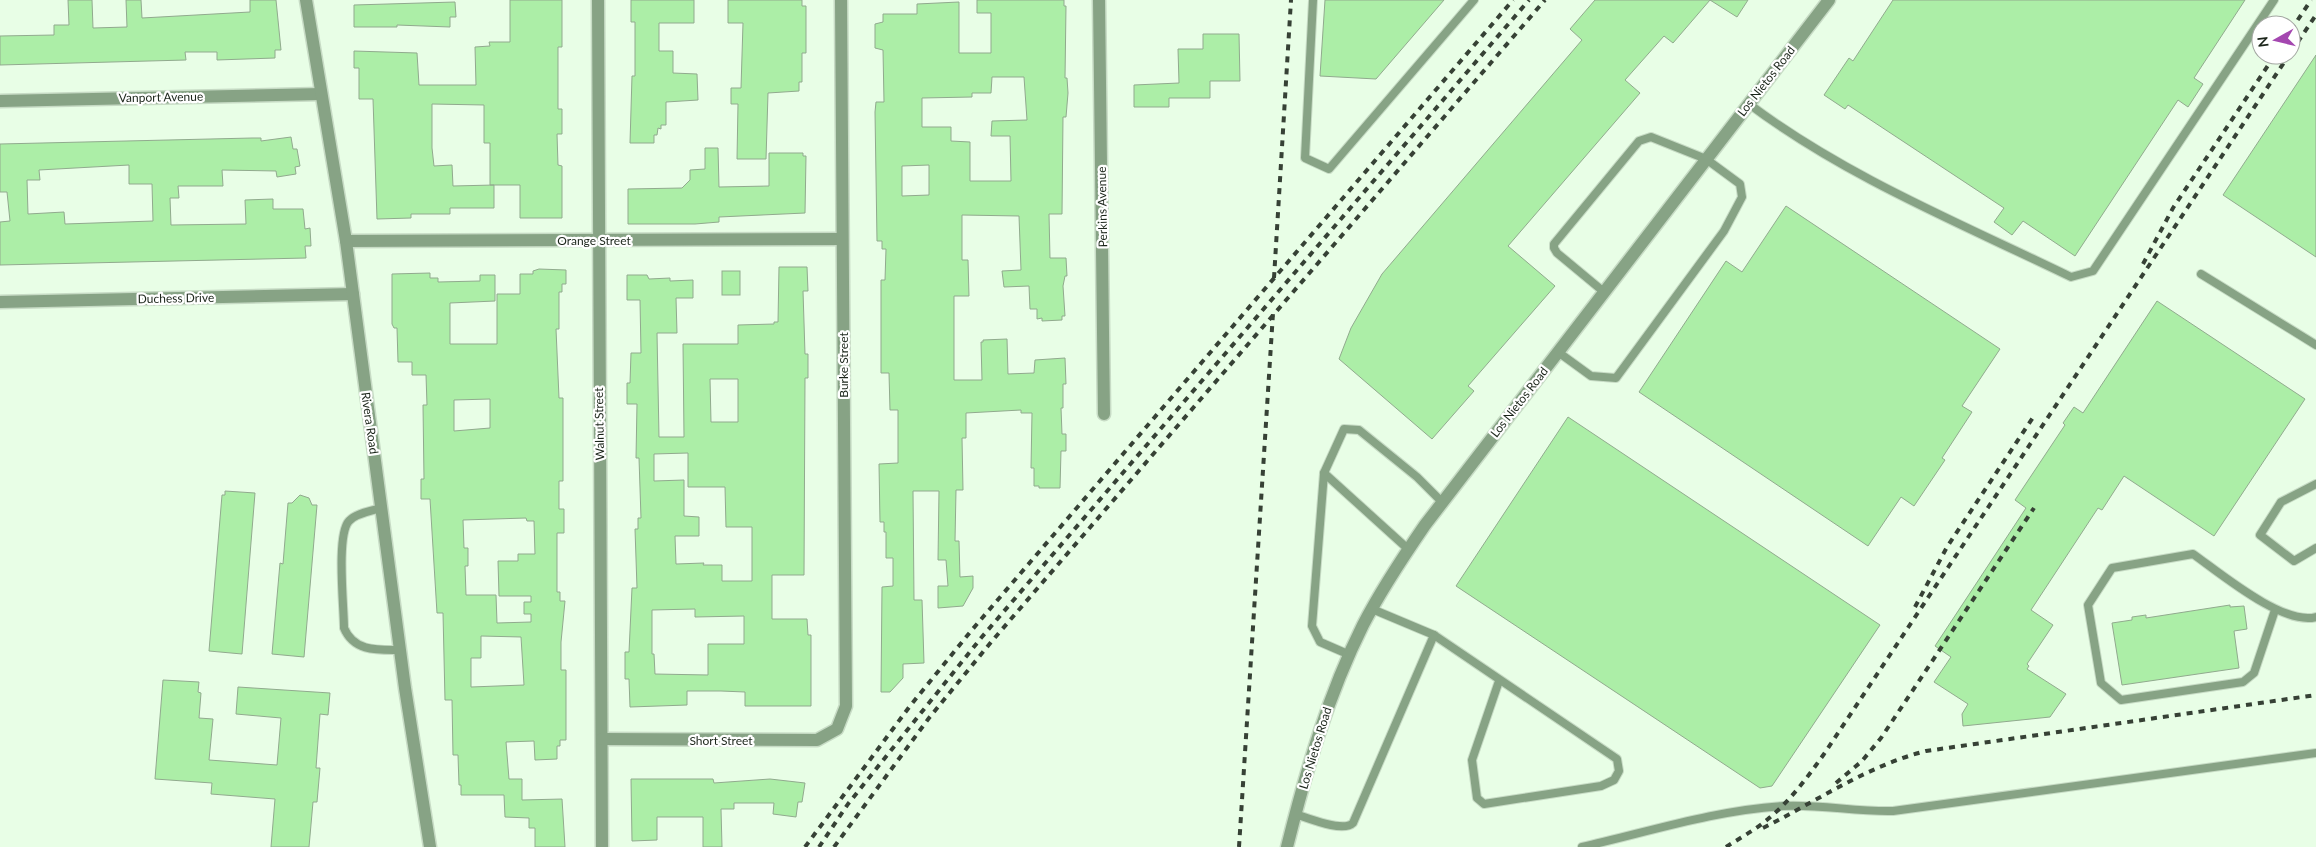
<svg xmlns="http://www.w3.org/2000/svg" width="2316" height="847" viewBox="0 0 2316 847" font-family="Lato,sans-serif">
  <rect width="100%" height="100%" fill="#e8fee6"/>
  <g fill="#aceea7" stroke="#91aa8e" fill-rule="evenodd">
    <polygon points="68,0 92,0 93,28 127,27 126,0 141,0 142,18 250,12 250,0 276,0 281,50 275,50 275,58 217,60 217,52 185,52 186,60 0,65 0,36 54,35 54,25 69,25"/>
    <polygon points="510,0 562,0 562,47 558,47 558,109 562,109 562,134 557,134 558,165 562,166 562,218 520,218 520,185 490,185 490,143 484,143 484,105 432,104 432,148 434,166 452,165 453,186 494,185 494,208 450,208 450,214 411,214 411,218 377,219 373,99 359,99 359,68 354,68 354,51 417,53 419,85 476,85 475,47 490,46 489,42 510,42"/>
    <polygon points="631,0 694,0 694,23 659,23 659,51 673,51 673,73 697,74 698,100 666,102 666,125 661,125 661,129 658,128 657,135 654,135 654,143 630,143 632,76 635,76 635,22 631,22"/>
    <polygon points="728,0 802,0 802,6 806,6 806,53 802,53 802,82 799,82 799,91 768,93 766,159 737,159 738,104 731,104 731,88 741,88 743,23 728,23"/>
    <path d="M977,0h87v6h2l-1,72h2l1,15 -2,24h-3l-1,97h-13l1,44h16l1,18h-2l-2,10 2,30h-3v4l-20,1v-3l-5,1v-10h-7l-1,-23 -25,1 -2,-16 19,-1 -2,-54 -57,-1v45h6l1,36h-15v84h28l-1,-38h2v-2l24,-1 1,35 26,-1 1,-13 30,-2 1,26h-3v24h-2l1,26h4v17h-5l-1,37h-21v-2h-5v-18h-3l1,-55h-11v-3l-55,3v25h-4l1,52h-7l-1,51h4l1,36 13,-1v12l-10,18 -25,2v-22h10l-2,-26h-8l1,-69h-26l1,109h8l2,63 -21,1v14l-13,14h-9l1,-105 11,-1v-28h-7v-26h-2v-10h-4l-1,-58 19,-1v-53h-8l-1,-37h-8v-93h4l1,-31h-4v-8h-5l-2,-129 1,-10h8l-1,-52 -8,-2v-24l8,-2v-8h34v-10l42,-2v51h32v-40h-14zM992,77h32l3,43 -35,1 -1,15h19l1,45h-41v-39l-19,-1v-14h-29v-29l50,-1v-4h19zM929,165v30l-27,1v-30z"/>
    <polygon points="1325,0 1444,0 1376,79 1320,76"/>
    <polygon points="1595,0 1710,0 1673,43 1664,36 1625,80 1640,93 1508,246 1555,286 1468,386 1474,391 1432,439 1339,359 1351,328 1382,274 1582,40 1570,29"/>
    <polygon points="1710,0 1748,0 1737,17"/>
    <polygon points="1893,0 2245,0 2194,78 2203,84 2188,107 2178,100 2075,256 2023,221 2012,235 1994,222 2004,208 1848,105 1845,109 1824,95 1849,58 1853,61"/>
    <polygon points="455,2 456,17 450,17 450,27 397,25 397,27 354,27 354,5"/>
    <polygon points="1203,34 1239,34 1240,81 1210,81 1210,98 1169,98 1169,107 1134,107 1134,85 1179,83 1178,49 1203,49"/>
    <polygon points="2316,55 2316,257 2223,195"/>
    <path d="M291,137l2,12h4l3,17 -5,1 1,7 -19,3 -1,-6 -54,-1 1,16h-45l1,12h-9l1,27 75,-1 -1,-24 28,-1v10h30l2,20 5,-1 1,18h-6l1,12 -306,7v-43l10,-1 -3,-29h-7v-48l252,-6h9v3zM129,165v19h23l1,37 -88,3 -1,-12 -36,2 -1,-34h13l-1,-10z"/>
    <polygon points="705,148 718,148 719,187 769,186 769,153 803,153 803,156 806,156 805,213 719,217 719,222 695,224 628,224 628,189 682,188 690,180 690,170 705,169"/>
    <polygon points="1786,206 2000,349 1962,406 1972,412 1942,458 1945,460 1914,506 1901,497 1868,546 1639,392 1726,261 1742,272"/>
    <path d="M779,267h28l1,24h-5l2,63h3v24h-3l-1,197h-32v44h35l1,16h3v71h-66v-14l-24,-1h-34v14l-57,2 -1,-28h-4v-27h4l3,-64h5l-2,-59h3v-11h3l-2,-60h-3l1,-54h-10v-21h3l1,-30h10l-1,-53h-13v-25h20l2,4 21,-1v3l23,-1v18h-17l1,35h-20l2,104h25l-1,-93h55v-19l36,-1v-2h4zM710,379h28v43h-27zM688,453v34h37l1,40h26v54h-30v-16h-19l1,-2 -28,1 -1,-28h24v-19l-15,-1v-36l-30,1v-27zM695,609v8l49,-1v28h-36v31l-53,-1 -1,-20h-2v-44z"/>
    <path d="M539,269l27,1v14h-4v8h-3v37h-3l3,69h4v83h-4v28h5v24h-7v59h3v9h5l-4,41v28h5v70h-6v6h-3v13l-22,1 -1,-19 -28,1 3,37h13v21l40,-1 3,48h-30v-19h-6v-10l-24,-1 -1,-22h-43v-10h-2l-1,-30h-5l-1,-55h-7l-2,-87h-6l-7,-114h-9v-20h3l-1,-74h4l-1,-30h-14v-13h-14l-1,-34h-3l-2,-4v-50l38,-1v5h8v4l42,-1v-6h15v26l-45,2v41h47v-50h23v-20h13v-3zM490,399v29l-36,3v-31zM526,518l1,3h7l1,33h-17v7h-20l1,35h32v6h-7v12h7v8l-34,1 -1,-28h-30l-1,-29h3v-18h-4l-1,-28zM481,636l40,1 3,48 -53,2v-29h10z"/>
    <rect x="722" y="271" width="18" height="24"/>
    <polygon points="2157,301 2305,399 2214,536 2124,476 2102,510 2098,508 2031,610 2053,625 2027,664 2029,666 2027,669 2066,694 2050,717 1963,726 1962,714 1968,704 1934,682 1951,657 1935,646 2026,508 2015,500 2065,425 2063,423 2074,407 2083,413"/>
    <polygon points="1568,417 1880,625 1772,786 1760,788 1456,586"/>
    <polygon points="225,491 255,493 242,654 209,651 222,495 225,495"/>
    <polygon points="300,495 309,498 312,505 317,505 304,657 272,654 280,563 283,564 288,503 292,503"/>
    <polygon points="2230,605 2230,607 2244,606 2247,629 2234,631 2239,668 2122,685 2112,623 2132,620 2132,617 2146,615 2146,618"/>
    <polygon points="163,680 199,682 198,692 201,693 199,718 213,719 209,760 277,765 281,718 236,714 238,687 330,693 328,715 320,714 316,768 320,768 317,802 313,802 309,847 271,847 275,799 211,794 212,783 155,779"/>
    <polygon points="631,779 713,779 714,783 770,779 805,783 802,802 798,802 796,817 773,814 774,803 734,803 734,809 721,809 722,847 703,847 703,817 657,817 657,840 632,841"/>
  </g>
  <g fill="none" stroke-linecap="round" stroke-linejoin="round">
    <defs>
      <g id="service">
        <polyline points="1313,0 1305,158 1329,169 1474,0"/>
        <path d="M1749,104c97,73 213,120 322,173l22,-6 181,-271"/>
        <polyline points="2201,274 2316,345"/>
        <polyline points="1558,352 1591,376 1616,378 1724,231 1742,197 1740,184 1706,159 1651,137 1639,141 1554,244 1554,248 1557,253 1604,292"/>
        <polyline points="1324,473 1408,549"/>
        <polyline points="2316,484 2281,502 2260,535 2294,561 2316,548"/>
        <path d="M381,508c-9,3 -25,5 -32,13 -13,14 -5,86 -5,107 10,24 34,22 56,22"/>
        <path d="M2275,610l-21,63 -11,9 -122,18 -20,-17 -13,-78 24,-37 81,-14c27,19 90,72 123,63"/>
        <polyline points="1434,635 1617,759 1619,771 1614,780 1601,786 1484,804 1477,798 1472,760 1499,681"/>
        <polyline points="1350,655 1320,642 1312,626 1324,473 1344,429 1359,430 1417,477 1442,502"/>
        <path d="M1295,814c13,4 48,19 58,9l81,-188 -62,-26"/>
        <path d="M1582,847c66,-15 134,-37 201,-41 37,-2 73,6 110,5l423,-58"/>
      </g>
      <g id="minor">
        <polyline points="598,0 602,847"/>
        <polyline points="1099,0 1104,414"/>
        <polyline points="0,101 321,94"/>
        <polyline points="346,241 842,239"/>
        <polyline points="0,302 353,294"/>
        <polyline points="602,739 817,740 837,729 846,706 841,0"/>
      </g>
      <g id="tertiary">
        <polyline points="306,0 346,241 405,688 430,847"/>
        <path d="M1287,847c19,-76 41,-152 76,-222 18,-35 40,-68 62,-100l404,-525"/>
      </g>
    </defs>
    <use href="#service" stroke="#c7dbc5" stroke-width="10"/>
    <use href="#minor" stroke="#c7dbc5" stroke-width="15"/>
    <use href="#tertiary" stroke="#c7dbc5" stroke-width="15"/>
    <use href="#service" stroke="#87a385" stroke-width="8"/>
    <use href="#minor" stroke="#87a385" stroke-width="12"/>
    <use href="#tertiary" stroke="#87a385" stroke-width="12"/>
    <g stroke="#364135" stroke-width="4" stroke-dasharray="6 6" stroke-linecap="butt">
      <polyline points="2291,30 2311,0"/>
      <polyline points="2291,52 2316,15"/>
      <polyline points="2143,264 2173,208 2275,55"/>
      <polyline points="1274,278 1291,0"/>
      <polyline points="1915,607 1947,547 2034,416"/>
      <polyline points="1836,783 1862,761 1881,738 2034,508"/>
      <path d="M1763,828c54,-27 104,-62 163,-77l390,-56"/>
      <polyline points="805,847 910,706 971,631 1513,0"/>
      <polyline points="819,847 848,804 981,638 1529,0"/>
      <polyline points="834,847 929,718 992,641 1545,0"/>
      <polyline points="1239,847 1273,313"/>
      <path d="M1726,847c14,-9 29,-17 42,-28 22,-18 39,-41 56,-65l465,-699"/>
    </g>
  </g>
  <g text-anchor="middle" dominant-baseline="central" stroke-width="4.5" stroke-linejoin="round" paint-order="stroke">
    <g font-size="12" fill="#1b251a" stroke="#fff">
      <text transform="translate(1766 81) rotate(-52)">Los Nietos Road</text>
      <text transform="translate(161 97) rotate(-1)">Vanport Avenue</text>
      <text transform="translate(1102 207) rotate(-91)">Perkins Avenue</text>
      <text x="594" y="240">Orange Street</text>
      <text transform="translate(176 298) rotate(-1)">Duchess Drive</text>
      <text transform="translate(843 365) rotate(-90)">Burke Street</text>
      <text transform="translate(1519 402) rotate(-52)">Los Nietos Road</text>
      <text transform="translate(370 423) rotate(82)">Rivera Road</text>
      <text transform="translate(599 424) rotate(-91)">Walnut Street</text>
      <text x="721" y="740">Short Street</text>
      <text transform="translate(1315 748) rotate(-73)">Los Nietos Road</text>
    </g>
  </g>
  <g transform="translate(2276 40) rotate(262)"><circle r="24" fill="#ffffff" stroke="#a4a8a3"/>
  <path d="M0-4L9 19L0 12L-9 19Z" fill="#a447b0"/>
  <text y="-8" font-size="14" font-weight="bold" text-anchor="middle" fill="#1b251a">N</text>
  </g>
</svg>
